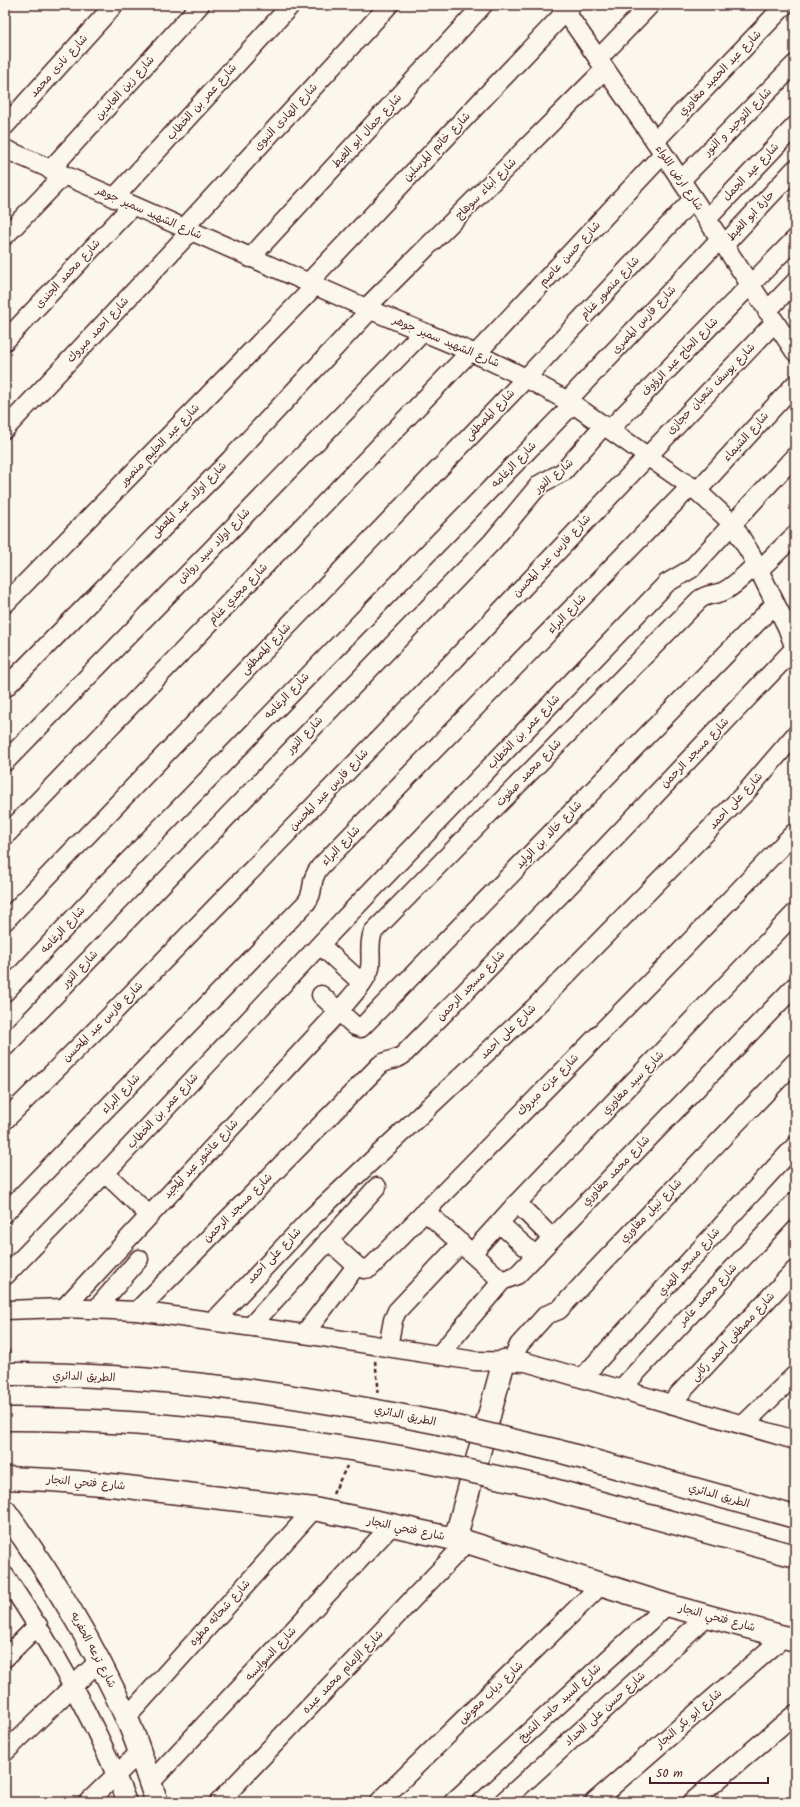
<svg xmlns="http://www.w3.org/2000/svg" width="800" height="1807" viewBox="0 0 800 1807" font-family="Kalam,'Playpen Sans Arabic',sans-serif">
  <rect width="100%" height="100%" fill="#fbf7ec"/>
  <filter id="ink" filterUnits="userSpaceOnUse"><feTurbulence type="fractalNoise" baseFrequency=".025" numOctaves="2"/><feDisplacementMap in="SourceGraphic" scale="8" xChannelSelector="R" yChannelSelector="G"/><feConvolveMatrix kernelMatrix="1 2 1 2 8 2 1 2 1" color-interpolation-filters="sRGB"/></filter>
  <g filter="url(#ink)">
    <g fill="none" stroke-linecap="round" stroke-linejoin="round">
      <defs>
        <g id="minor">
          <polyline points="561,5 655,141 795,352"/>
          <polyline points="598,59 650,5"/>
          <polyline points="5,126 114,5"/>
          <polyline points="655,141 785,5"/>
          <polyline points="5,149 366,308 476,354 526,378 573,404 697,491 732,523 752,556 787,627 795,649"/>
          <polyline points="50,170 200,5"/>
          <polyline points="681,180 795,64"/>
          <polyline points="114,198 291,5"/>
          <polyline points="707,219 795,126"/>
          <polyline points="184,228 389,5"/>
          <polyline points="5,236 63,176"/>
          <polyline points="724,245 795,169"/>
          <polyline points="250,258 483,5"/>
          <polyline points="308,283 572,5"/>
          <polyline points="366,308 605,69"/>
          <polyline points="767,311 795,282"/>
          <polyline points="5,341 132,206"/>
          <polyline points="476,354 663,154"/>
          <polyline points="567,401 720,239"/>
          <polyline points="5,429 190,232"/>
          <polyline points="610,429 795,239"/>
          <polyline points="697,491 795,384"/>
          <polyline points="759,570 795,535"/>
          <polyline points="5,604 315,286"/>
          <polyline points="5,688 230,460 370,310"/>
          <polyline points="5,762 423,332"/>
          <polyline points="5,836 470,352"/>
          <polyline points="5,921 526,378 693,199"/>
          <polyline points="320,945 362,983"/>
          <polyline points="5,992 103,887 573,404"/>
          <polyline points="321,995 355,1026 361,1028 775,604"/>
          <polyline points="5,1047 492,542 540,484 563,472 604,425"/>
          <polyline points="5,1120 107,1019 407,710 775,322"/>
          <polyline points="105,1173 149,1215"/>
          <polyline points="517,1203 552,1238"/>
          <polyline points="425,1211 502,1281"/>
          <path d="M5,1213l301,-310c10,-12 2,-21 14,-36l371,-381"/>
          <polyline points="499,1223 536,1256"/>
          <polyline points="328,1240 358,1267"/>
          <polyline points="472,1253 517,1203 795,913"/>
          <polyline points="5,1276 105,1173 345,918 667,583 691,569 795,456"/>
          <path d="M64,1308l275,-297c8,-10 28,-30 31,-43 2,-12 -2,-23 3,-36l326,-332c9,-8 18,-4 27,-10 11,-6 20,-17 30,-25"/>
          <polyline points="97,1308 139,1259"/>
          <polyline points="5,1310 64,1308 137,1311 304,1334 475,1361 526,1362 795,1440"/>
          <path d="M137,1311l243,-246c7,-6 17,-4 24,-11l161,-164 230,-242"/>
          <polyline points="214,1321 310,1219 533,1009 747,791 795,735"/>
          <polyline points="251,1326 377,1187"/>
          <polyline points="304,1334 354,1269 358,1267 364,1269 370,1268 678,954 795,832"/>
          <polyline points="388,1347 393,1320 397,1311 461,1243"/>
          <polyline points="439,1355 502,1281 517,1275 795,986"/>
          <polyline points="512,1361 519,1345 546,1315 559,1310 593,1273 795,1062"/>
          <polyline points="582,1378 795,1146"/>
          <polyline points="621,1389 795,1202"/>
          <polyline points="670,1404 795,1270"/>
          <polyline points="743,1425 795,1375"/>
          <path d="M5,1576c48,71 91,146 122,226"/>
          <polyline points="5,1658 38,1625"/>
          <polyline points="127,1717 314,1509"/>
          <polyline points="5,1752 99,1661"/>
          <polyline points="150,1783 392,1525"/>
          <polyline points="88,1802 140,1752"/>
          <polyline points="219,1802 467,1542"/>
          <polyline points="379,1802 602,1584"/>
          <polyline points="453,1802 667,1605"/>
          <polyline points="503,1802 707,1616"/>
          <polyline points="594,1802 785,1636"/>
          <polyline points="692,1802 795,1714"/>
        </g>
        <g id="tertiary">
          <polyline points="5,1478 51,1480 102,1484 314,1509 392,1525 467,1542 667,1605 795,1640"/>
          <path d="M5,1511c47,66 88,131 121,206 13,27 20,57 31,85"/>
          <polyline points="455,1540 504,1361"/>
        </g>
        <g id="motorway">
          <path d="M5,1374c146,-1 291,20 434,49"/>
          <path d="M5,1419c140,-1 280,18 418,42"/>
          <polyline points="558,1451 795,1517"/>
          <polyline points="543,1487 795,1556"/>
        </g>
      </defs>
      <use href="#minor" stroke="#4a1f2b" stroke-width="21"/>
      <use href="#tertiary" stroke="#4a1f2b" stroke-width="25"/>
      <use href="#motorway" stroke="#4a1f2b" stroke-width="25"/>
      <g stroke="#4a1f2b" stroke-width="2.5" stroke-dasharray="4 3" stroke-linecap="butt">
        <polyline points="5,1336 10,1356"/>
        <polyline points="375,1361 378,1384 377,1394"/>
        <polyline points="333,1494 347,1466"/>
      </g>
      <use href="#minor" stroke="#fbf7ec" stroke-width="18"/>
      <use href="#tertiary" stroke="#fbf7ec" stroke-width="22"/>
      <use href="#motorway" stroke="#fbf7ec" stroke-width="22"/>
      <defs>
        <g id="motorway-bridge">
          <polyline points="439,1423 558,1451"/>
          <polyline points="423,1461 543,1487"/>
        </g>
      </defs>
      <use href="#motorway-bridge" stroke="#4a1f2b" stroke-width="25" stroke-linecap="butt"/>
      <use href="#motorway-bridge" stroke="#fbf7ec" stroke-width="22"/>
    </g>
  </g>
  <g text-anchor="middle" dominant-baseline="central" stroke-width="3.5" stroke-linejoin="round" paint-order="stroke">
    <g font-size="11" fill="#4a1f2b" stroke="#fbf7ec">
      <text transform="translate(59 66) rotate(-48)">شارع نادى محمد</text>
      <text transform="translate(720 73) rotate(-46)">شارع عبد الحميد مغاوري</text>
      <text transform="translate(125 88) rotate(-48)">شارع زين العابدين</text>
      <text transform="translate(202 102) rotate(-48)">شارع عمر بن الخطاب</text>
      <text transform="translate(286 117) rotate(-47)">شارع الهادى النبوى</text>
      <text transform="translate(738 122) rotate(-45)">شارع التوحيد و النور</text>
      <text transform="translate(367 131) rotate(-47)">شارع جمال ابو الغيط</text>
      <text transform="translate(437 147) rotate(-46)">شارع خاتم المرسلين</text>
      <text transform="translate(751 172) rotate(-46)">شارع عيد الجمل</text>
      <text transform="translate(679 178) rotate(56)">شارع ارض اللواء</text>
      <text transform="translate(486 189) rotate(-45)">شارع أبناء سوهاج</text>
      <text transform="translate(149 213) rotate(24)">شارع الشهيد سمير جوهر</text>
      <text transform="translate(751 216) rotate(-47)">حارة ابو الغيط</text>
      <text transform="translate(570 254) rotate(-47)">شارع حسن عاصم</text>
      <text transform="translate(68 274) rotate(-47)">شارع محمد الجندى</text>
      <text transform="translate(610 288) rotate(-47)">شارع منصور غنام</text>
      <text transform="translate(644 320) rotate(-47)">شارع فارس المصرى</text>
      <text transform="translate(98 330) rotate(-47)">شارع احمد مبروك</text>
      <text transform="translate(446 342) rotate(23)">شارع الشهيد سمير جوهر</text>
      <text transform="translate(680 357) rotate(-46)">شارع الحاج عبد الرؤوف</text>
      <text transform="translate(711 389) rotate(-46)">شارع يوسف شعبان حجازى</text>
      <text transform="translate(490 415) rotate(-46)">شارع المصطفى</text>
      <text transform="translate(746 437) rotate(-48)">شارع الشيماء</text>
      <text transform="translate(160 445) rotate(-46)">شارع عبد الحليم منصور</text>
      <text transform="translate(514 465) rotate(-46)">شارع الرغامه</text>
      <text transform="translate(554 476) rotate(-39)">شارع النور</text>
      <text transform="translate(189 500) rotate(-45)">شارع اولاد عبد المعطى</text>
      <text transform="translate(214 546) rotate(-46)">شارع اولاد سيد رواش</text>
      <text transform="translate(552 556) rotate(-47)">شارع فارس عبد المحسن</text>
      <text transform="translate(238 594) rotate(-46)">شارع مجدي غنام</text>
      <text transform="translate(567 614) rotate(-46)">شارع البراء</text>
      <text transform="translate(266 649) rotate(-46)">شارع المصطفى</text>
      <text transform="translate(287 696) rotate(-46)">شارع الرغامه</text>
      <text transform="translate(524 732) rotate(-46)">شارع عمر بن الخطاب</text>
      <text transform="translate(305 735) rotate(-46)">شارع النور</text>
      <text transform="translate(695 753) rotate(-46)">شارع مسجد الرحمن</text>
      <text transform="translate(529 773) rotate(-46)">شارع محمد صفوت</text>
      <text transform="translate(329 790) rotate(-46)">شارع فارس عبد المحسن</text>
      <text transform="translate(736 801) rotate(-47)">شارع على احمد</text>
      <text transform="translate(549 835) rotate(-46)">شارع خالد بن الوليد</text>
      <text transform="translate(341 846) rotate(-46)">شارع البراء</text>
      <text transform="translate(63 930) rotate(-47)">شارع الرغامه</text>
      <text transform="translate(80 969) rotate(-46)">شارع النور</text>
      <text transform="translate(471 986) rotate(-46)">شارع مسجد الرحمن</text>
      <text transform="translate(103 1022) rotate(-45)">شارع فارس عبد المحسن</text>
      <text transform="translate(508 1032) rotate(-44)">شارع على احمد</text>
      <text transform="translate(633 1083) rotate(-46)">شارع سيد مغاوري</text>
      <text transform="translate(548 1085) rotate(-45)">شارع عزت مبروك</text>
      <text transform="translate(121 1094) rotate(-46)">شارع البراء</text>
      <text transform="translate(163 1111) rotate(-47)">شارع عمر بن الخطاب</text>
      <text transform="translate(201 1159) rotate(-47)">شارع عاشور عبد المجيد</text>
      <text transform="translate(616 1171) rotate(-46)">شارع محمد مغاوري</text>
      <text transform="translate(238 1208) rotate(-45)">شارع مسجد الرحمن</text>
      <text transform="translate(651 1211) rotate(-46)">شارع نبيل مغاوري</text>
      <text transform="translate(274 1256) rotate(-46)">شارع على احمد</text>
      <text transform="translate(689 1262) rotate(-48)">شارع مسجد الهدي</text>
      <text transform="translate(708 1295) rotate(-47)">شارع محمد عامر</text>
      <text transform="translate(733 1337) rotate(-47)">شارع مصطفى احمد ركابى</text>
      <text transform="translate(84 1377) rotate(2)">الطريق الدائري</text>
      <text transform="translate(405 1416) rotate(12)">الطريق الدائري</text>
      <text transform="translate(86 1483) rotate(5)">شارع فتحي النجار</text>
      <text transform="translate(719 1496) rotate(16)">الطريق الدائري</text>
      <text transform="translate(406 1529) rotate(12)">شارع فتحي النجار</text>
      <text transform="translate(220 1613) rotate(-48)">شارع شحاته مطوه</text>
      <text transform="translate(717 1618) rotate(15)">شارع فتحي النجار</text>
      <text transform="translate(93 1650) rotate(62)">شارع ترعه الحفريه</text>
      <text transform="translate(271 1654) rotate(-47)">شارع السوايسه</text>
      <text transform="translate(343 1672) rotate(-46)">شارع الإمام محمد عبده</text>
      <text transform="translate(491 1693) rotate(-44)">شارع دياب معوض</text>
      <text transform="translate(560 1703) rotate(-43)">شارع السيد حامد الشيخ</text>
      <text transform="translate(605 1709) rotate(-42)">شارع حسن على الحداد</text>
      <text transform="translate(689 1719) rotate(-41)">شارع ابو بكر النجار</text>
    </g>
  </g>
  <rect width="800" height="1807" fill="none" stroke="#fbf7ec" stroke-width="20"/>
  <rect x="10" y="10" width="780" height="1787" fill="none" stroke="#4a1f2b" stroke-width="1.5" filter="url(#ink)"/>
  <path d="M650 1777v6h118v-6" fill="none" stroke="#4a1f2b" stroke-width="2"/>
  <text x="656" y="1777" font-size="12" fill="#4a1f2b" stroke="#fbf7ec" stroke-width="3" paint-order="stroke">50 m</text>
</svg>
